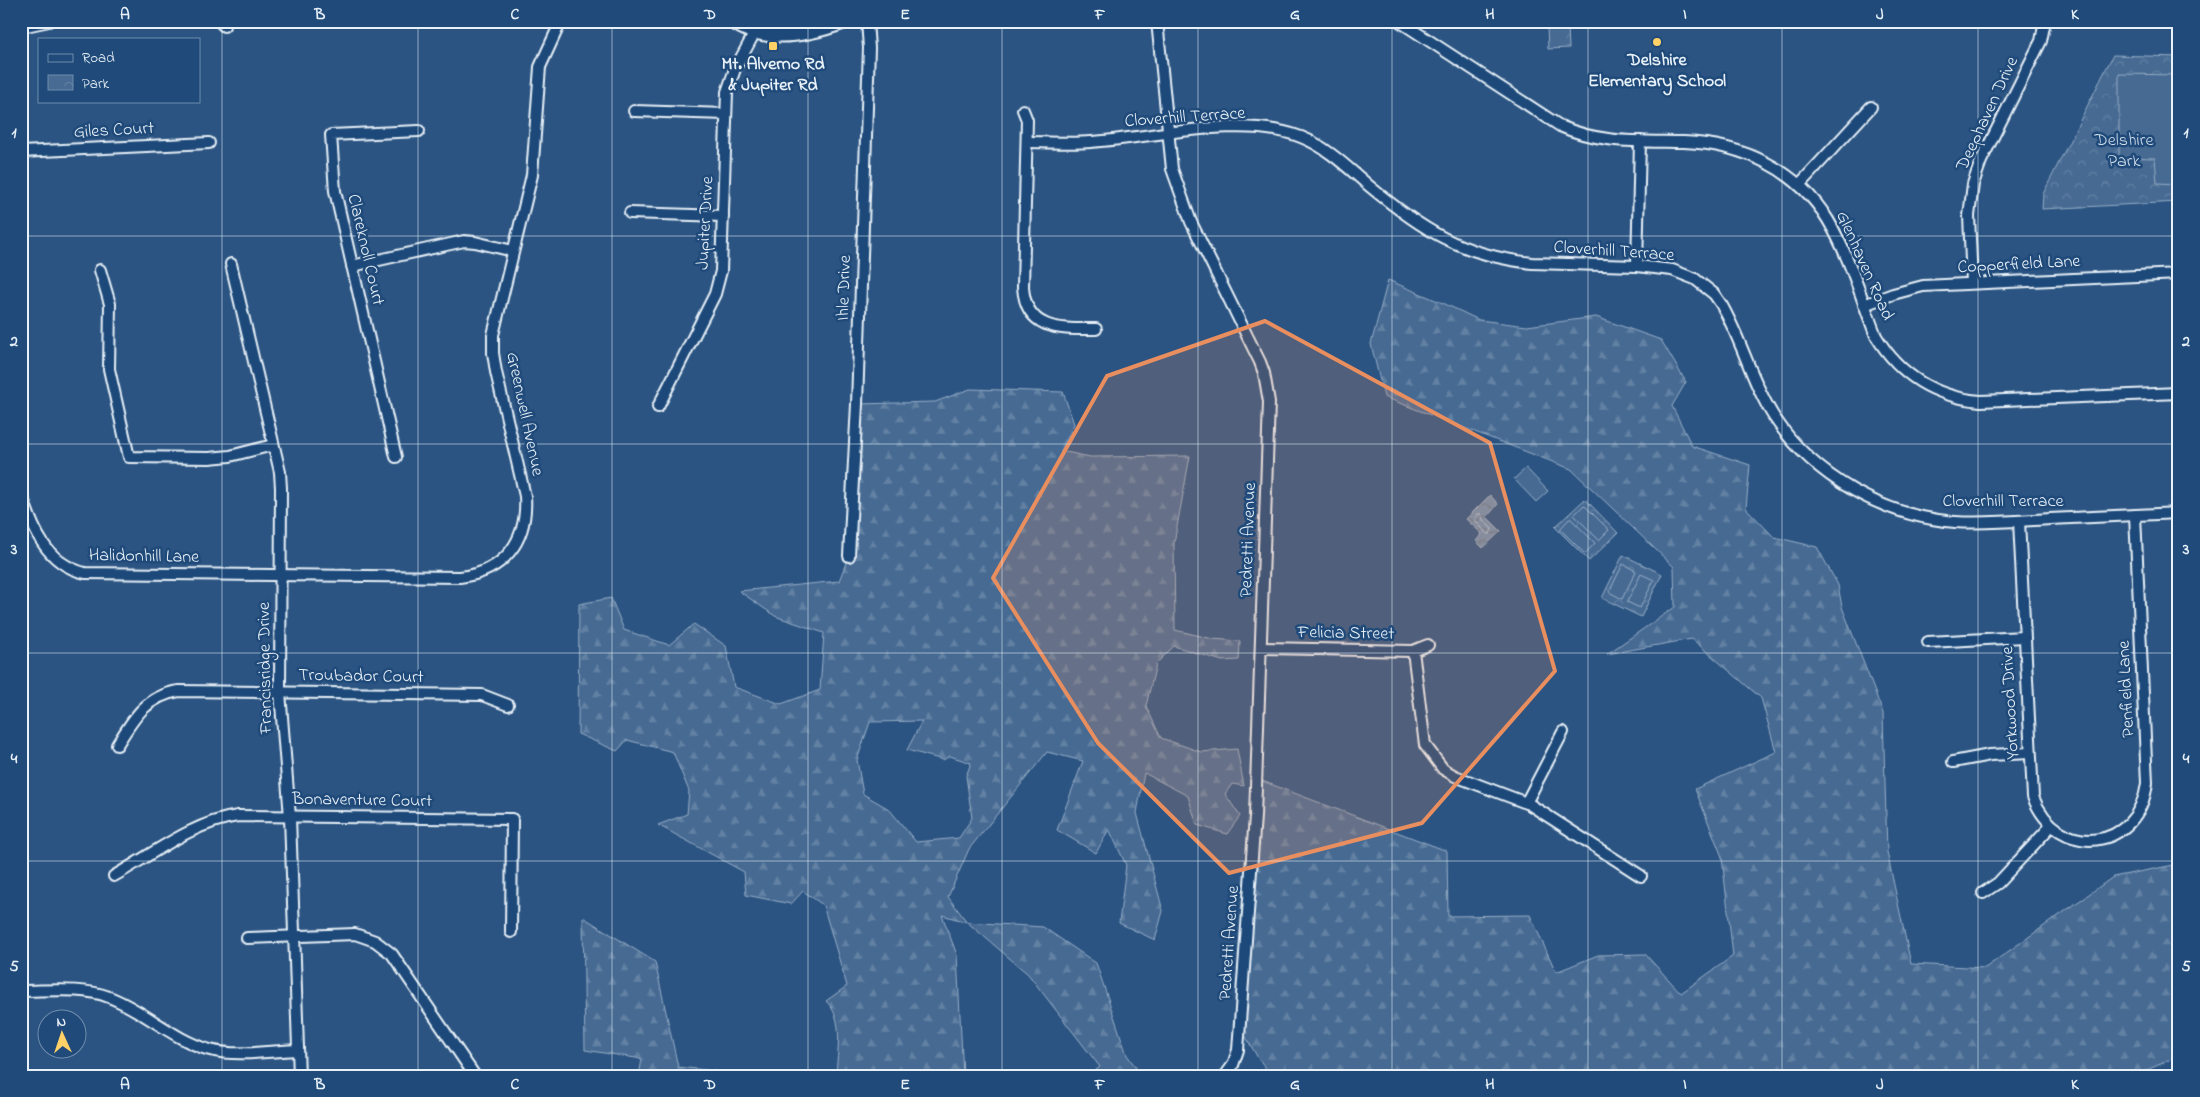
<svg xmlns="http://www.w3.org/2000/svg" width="2200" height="1097" viewBox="0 0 2200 1097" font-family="'Indie Flower',sans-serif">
  <defs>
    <pattern id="forest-firs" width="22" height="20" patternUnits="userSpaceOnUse" patternTransform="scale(1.25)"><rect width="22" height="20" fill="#476b93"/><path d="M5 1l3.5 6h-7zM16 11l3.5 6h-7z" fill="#6281a3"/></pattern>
    <pattern id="park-crowns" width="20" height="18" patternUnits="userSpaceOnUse" patternTransform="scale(1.25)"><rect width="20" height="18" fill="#476b93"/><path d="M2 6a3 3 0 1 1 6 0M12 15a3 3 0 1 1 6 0" fill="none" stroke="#6281a3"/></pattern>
    <pattern id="water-waves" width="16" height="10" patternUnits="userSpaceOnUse" patternTransform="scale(1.25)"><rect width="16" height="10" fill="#708ead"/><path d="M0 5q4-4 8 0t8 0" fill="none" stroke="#61768a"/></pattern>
  </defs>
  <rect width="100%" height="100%" fill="#2b5482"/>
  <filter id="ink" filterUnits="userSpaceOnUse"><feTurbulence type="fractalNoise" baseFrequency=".02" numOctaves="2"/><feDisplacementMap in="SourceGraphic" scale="10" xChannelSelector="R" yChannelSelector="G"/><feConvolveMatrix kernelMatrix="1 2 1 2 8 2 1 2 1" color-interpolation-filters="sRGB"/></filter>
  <g filter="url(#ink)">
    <g fill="url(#forest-firs)" stroke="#98aec6" fill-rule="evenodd">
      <polygon points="1388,280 1445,304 1479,320 1527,326 1596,317 1661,340 1686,382 1672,406 1692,446 1750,465 1746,508 1774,537 1817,547 1838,585 1842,607 1883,713 1887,852 1911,964 1985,968 2113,877 2179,864 2179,1056 2133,1076 1272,1076 1258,1058 1239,1025 1257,779 1447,851 1448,916 1530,915 1556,972 1598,955 1645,954 1681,993 1733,956 1722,857 1695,789 1776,752 1761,698 1692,639 1607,654 1675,607 1674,567 1571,469 1384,397 1371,344"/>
      <path d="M970,389l93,3 11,32 -13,27 29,6 100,-1 -16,87 1,87 38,9 27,2 -1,19 -17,1 -48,-15 -18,18 -10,42 15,32 40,14 36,-3 7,37 -12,-2 -7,10 15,22 -13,18 -30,-9 -9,-29 -44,-23 -7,40 26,98 -8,29 -36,-17 7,-58 -17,-36 -13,24 -39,-23 26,-69 -36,-9 -78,97 -21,48 19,25 76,5 53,36 31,92 15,21h-54l12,-9 -72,-93 -61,-52 -25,-7 15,40 6,121h-127c1,-25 9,-57 -10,-75l21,-15 -24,-81 -20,-14 -12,13 -45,-9 -2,-23 -86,-47 29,-11 2,-23 -16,-39 -46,-12 -10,11 -39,-17 1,-130 32,-6 13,32 45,15 25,-21 32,22 8,41 47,17 39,-14 4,-57 -49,-17 -36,-25 100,-10 10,-26 8,-151 78,-2zM922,721l-15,29 36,10 7,-4 21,7 -5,13 6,42 -13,20 -43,4 -27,-33 -26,-15 -6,-34 13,-38z"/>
      <polygon points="583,917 655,962 678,1067 716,1071 718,1076 639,1076 642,1059 585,1050"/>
    </g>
    <g fill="url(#park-crowns)" stroke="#98aec6">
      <polygon points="1568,26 1569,48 1548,49 1547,27"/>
      <polygon points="2113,55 2179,57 2179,202 2042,209 2043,194"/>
      <polygon points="1585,499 1618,533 1589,561 1555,527"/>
      <polygon points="1623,555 1662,574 1641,617 1602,598"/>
    </g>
    <g fill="#476b93" stroke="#98aec6">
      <polygon points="2119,74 2179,75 2179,184 2157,183 2155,158 2119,157"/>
      <polygon points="1526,468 1548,491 1536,502 1514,479"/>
      <polygon points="1584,505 1609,530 1599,540 1574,515"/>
      <polygon points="1570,518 1595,543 1585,554 1560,529"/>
      <polygon points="1623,564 1636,571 1622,599 1609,592"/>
      <polygon points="1641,574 1654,580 1640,608 1627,602"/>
    </g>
    <polygon fill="url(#water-waves)" stroke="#a0b6cb" points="1490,495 1498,504 1487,517 1501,531 1483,548 1476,541 1482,534 1466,519"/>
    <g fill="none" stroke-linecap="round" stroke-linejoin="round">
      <polygon stroke="#b8c9da" stroke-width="1" points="1478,514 1481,514 1483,520 1492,529 1490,534 1487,534 1475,520"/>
      <defs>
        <g id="street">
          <polyline points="219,21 224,26"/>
          <polyline points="1157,21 1172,169 1191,222 1260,362 1264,373 1269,402 1255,816 1238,1050 1233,1065 1225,1076"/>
          <path d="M1399,21l161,105c40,18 81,15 124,16 58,2 113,27 144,78 21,35 33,78 48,116 24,40 59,61 105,65l198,-8"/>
          <polyline points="21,27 49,21"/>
          <path d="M1023,110l4,10 -4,167c3,45 39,42 73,42"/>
          <polyline points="634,111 726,114"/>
          <path d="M1027,142c21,0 43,2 64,0 61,-4 152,-28 210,-5 26,10 46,30 67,48 54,45 93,70 164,78l105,3 35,4 23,9 19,15 7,10c21,36 30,77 53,113 40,60 109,99 181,105 31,2 63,-1 95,-3 43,-2 86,-4 129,-6"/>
          <polyline points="21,152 209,143"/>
          <polyline points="1799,185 1871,107"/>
          <polyline points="630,213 723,216"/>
          <polyline points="231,264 280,472 281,488 280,692 290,817 299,1076"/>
          <polyline points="352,266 464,241 475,242 513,251"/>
          <polyline points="1637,266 1640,141"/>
          <polyline points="100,270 110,304 109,369 129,457 209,458 230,456 273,445"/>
          <polyline points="1972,283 1969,216 1973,184 1981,161 2041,41 2045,21"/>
          <polyline points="1864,305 1893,294 1923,286 2179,274"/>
          <polyline points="658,407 715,294 721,271 727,92 735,69 755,32"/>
          <polyline points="396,457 335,191 331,135 419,131"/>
          <path d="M21,492c11,36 25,72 64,81l375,4c44,-5 68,-36 65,-81l-29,-124 -3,-19v-18l39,-160 8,-108 21,-46"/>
          <path d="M2019,521l14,276c25,64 106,54 114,-14l-12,-268"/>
          <polyline points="849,556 857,404 869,48 867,21"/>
          <polyline points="1928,642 2024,637"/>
          <polyline points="1262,648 1413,651 1428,645"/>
          <polyline points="1413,651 1425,745 1443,769 1455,776 1529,804 1641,876"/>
          <path d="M117,745c16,-26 29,-49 62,-54l303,4 26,10"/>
          <polyline points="1953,762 1990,755 2030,753"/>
          <polyline points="1526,803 1563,732"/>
          <path d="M114,876c39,-22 79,-54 124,-60l274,3 -1,113"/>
          <polyline points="1983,893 1998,883 2051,826"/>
          <polyline points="247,938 355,934 375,941 392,954 475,1076"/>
          <path d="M21,991c28,0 62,-4 88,6 35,13 64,43 101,53 27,7 60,1 88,0"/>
        </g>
        <path id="secondary" d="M732,21c7,4 16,10 25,11 29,7 61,-1 88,-11"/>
      </defs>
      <use href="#street" stroke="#e8f1f8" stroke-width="14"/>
      <use href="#secondary" stroke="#e8f1f8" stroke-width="18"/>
      <use href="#street" stroke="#1f4a7a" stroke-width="10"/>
      <use href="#secondary" stroke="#1f4a7a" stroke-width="14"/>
    </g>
  </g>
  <path fill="#e88e5f" fill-opacity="0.2" stroke="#e88e5f" stroke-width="4" stroke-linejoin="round" d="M1265,321l225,122 65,228 -133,152 -193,50 -131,-130 -105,-165 114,-202z"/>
  <path fill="none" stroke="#e8f1f8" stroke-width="1" stroke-opacity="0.55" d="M222,21v1055M418,21v1055M612,21v1055M808,21v1055M1002,21v1055M1198,21v1055M1392,21v1055M1588,21v1055M1782,21v1055M1978,21v1055M21,236h2158M21,444h2158M21,653h2158M21,861h2158"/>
  <g fill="#ffd166" stroke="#1f4a7a" stroke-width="2">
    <circle cx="1657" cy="42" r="5"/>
    <rect x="768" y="41" width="10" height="10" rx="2.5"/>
  </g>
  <g text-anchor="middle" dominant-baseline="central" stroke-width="5" stroke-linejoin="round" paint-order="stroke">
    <g font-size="18" font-weight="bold" fill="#e8f1f8" stroke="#1f4a7a">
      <text x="1657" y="61">Delshire<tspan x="1657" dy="21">Elementary School</tspan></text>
      <text x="773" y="65">Mt. Alverno Rd<tspan x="773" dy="21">&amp; Jupiter Rd</tspan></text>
    </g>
    <g font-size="18" fill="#e8f1f8" stroke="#1f4a7a">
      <text transform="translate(1988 114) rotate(-65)">Deephaven Drive</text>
      <text transform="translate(1185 118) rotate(-4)">Cloverhill Terrace</text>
      <text transform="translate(114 131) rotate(-3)">Giles Court</text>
      <text transform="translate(706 223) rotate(-87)">Jupiter Drive</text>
      <text transform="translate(365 250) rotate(77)">Clareknoll Court</text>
      <text transform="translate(1614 252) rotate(4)">Cloverhill Terrace</text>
      <text transform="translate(2019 265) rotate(-3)">Copperfield Lane</text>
      <text transform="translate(1864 266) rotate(66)">Glenhaven Road</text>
      <text transform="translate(845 288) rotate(-88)">Ihle Drive</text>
      <text transform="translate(524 414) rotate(78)">Greenwell Avenue</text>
      <text x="2003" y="502">Cloverhill Terrace</text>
      <text transform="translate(1249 540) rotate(-88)">Pedretti Avenue</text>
      <text transform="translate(144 557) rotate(1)">Halidonhill Lane</text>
      <text transform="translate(1346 634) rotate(1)">Felicia Street</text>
      <text transform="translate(266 668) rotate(-91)">Francisridge Drive</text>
      <text transform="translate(361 677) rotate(1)">Troubador Court</text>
      <text transform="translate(2127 689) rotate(-93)">Penfield Lane</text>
      <text transform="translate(2011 703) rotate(-93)">Yorkwood Drive</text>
      <text transform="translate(362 801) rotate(1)">Bonaventure Court</text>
      <text transform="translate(1230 943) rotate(-86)">Pedretti Avenue</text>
    </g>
    <g font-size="18" fill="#d0dde9" stroke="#1f4a7a">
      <text x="2124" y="141">Delshire<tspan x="2124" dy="21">Park</tspan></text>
    </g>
  </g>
  <rect width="2200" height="1097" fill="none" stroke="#1f4a7a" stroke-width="55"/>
  <rect x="38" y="38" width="162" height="65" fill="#1f4a7a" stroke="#6f8dac"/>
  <rect x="48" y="54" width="25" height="8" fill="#1f4a7a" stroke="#6f8dac"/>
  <text x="82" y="62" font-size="15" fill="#e8f1f8">Road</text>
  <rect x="48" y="75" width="25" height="15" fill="url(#park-crowns)" stroke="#6f8dac"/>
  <text x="82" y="88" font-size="15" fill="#e8f1f8">Park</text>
  <g transform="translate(62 1034) rotate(357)"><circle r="24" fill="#1f4a7a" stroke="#6f8dac"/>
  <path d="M0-4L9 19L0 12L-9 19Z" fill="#ffd166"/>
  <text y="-8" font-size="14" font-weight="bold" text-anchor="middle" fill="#e8f1f8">N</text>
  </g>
  <rect x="28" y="28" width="2144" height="1042" fill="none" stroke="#e8f1f8" stroke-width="2"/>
  <g font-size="16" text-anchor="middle" font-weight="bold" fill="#e8f1f8">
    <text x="125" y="19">A</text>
    <text x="320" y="19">B</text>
    <text x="515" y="19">C</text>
    <text x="710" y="19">D</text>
    <text x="905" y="19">E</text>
    <text x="1100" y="19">F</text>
    <text x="1295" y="19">G</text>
    <text x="1490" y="19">H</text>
    <text x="1685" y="19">I</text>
    <text x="1880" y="19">J</text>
    <text x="2075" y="19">K</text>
    <text x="14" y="137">1</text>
    <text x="2186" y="137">1</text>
    <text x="14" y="346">2</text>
    <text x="2186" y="346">2</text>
    <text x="14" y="554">3</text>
    <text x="2186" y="554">3</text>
    <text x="14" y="763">4</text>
    <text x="2186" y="763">4</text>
    <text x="14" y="971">5</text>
    <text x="2186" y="971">5</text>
    <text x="125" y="1089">A</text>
    <text x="320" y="1089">B</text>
    <text x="515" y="1089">C</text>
    <text x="710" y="1089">D</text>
    <text x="905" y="1089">E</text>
    <text x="1100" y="1089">F</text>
    <text x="1295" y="1089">G</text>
    <text x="1490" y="1089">H</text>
    <text x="1685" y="1089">I</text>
    <text x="1880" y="1089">J</text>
    <text x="2075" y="1089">K</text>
  </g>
</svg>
